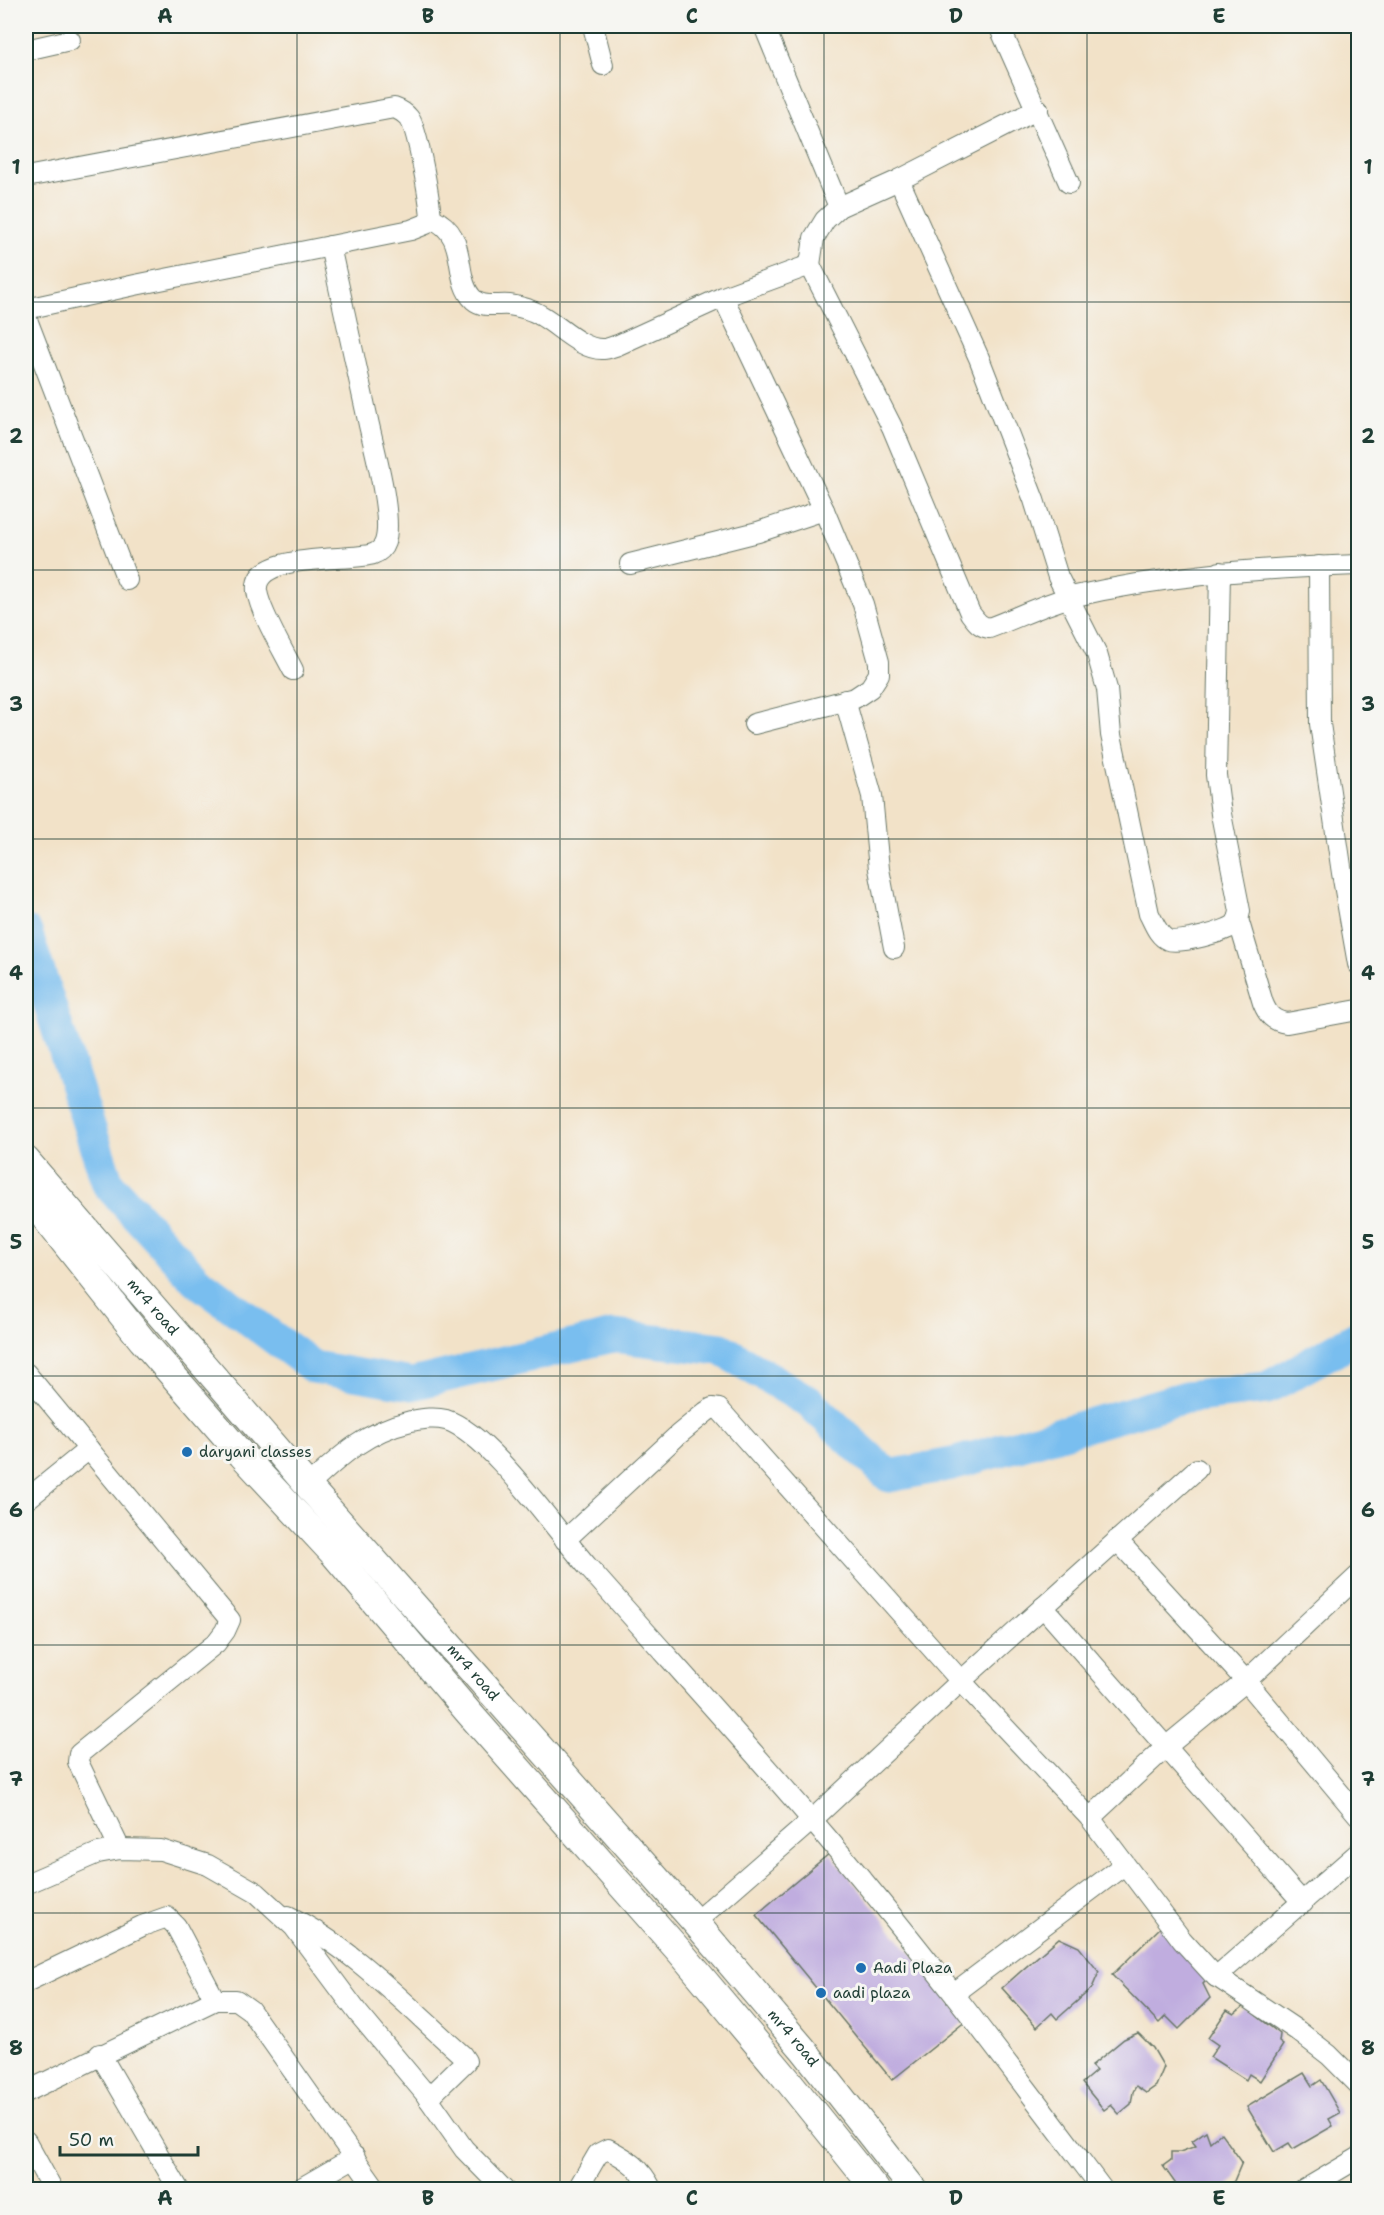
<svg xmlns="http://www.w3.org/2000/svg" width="1384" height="2215" viewBox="0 0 1384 2215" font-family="'Shantell Sans',sans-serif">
  <rect width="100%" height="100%" fill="#f6f6f2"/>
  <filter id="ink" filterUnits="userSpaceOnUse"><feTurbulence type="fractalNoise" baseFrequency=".0167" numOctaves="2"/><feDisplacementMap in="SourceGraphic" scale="12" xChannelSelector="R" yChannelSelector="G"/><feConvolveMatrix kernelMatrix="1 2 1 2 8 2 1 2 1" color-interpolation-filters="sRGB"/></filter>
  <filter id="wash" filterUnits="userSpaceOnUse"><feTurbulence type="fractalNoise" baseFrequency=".008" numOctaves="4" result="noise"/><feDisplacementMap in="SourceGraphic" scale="24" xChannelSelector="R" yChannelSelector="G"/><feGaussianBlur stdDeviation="1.35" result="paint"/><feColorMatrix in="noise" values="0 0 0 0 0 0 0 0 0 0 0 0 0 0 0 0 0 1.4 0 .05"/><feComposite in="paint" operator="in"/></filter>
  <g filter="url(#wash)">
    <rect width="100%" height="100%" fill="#f2e2c8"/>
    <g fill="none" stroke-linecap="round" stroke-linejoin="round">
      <polyline stroke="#79beef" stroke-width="33" points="26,932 108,1184 196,1280 313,1367 412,1384 613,1336 721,1349 809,1402 889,1476 952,1464 1186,1397 1267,1388 1358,1337"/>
    </g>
    <g id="blocks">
      <g fill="#c0addf">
        <polygon points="830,1853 966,2021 892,2080 756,1915"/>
        <polygon points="1164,1924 1213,1974 1203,1984 1210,1998 1179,2029 1166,2016 1159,2023 1112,1975"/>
        <polygon points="1059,1938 1079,1947 1099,1972 1092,1988 1057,2019 1052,2013 1037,2027 1002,1988"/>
        <polygon points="1244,2006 1280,2034 1279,2042 1283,2045 1260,2081 1249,2074 1246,2080 1210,2057 1218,2045 1208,2038 1227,2010 1234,2014"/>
        <polygon points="1138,2033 1153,2048 1164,2067 1156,2086 1146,2093 1136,2086 1133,2092 1131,2104 1119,2114 1111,2105 1104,2110 1082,2083 1096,2071 1091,2066 1124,2039"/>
        <polygon points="1304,2073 1312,2086 1321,2080 1340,2113 1329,2119 1333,2126 1293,2149 1289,2143 1274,2152 1247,2107"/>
        <polygon points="1206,2131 1210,2142 1221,2133 1242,2162 1234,2181 1222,2190 1216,2190 1213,2185 1207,2190 1180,2190 1163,2166 1171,2160 1171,2152 1180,2152 1196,2146 1192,2141"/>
      </g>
    </g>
  </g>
  <g filter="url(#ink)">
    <use href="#blocks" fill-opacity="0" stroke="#697768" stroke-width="1.5"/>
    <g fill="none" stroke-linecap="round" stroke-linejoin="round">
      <defs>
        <g id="street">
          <polyline points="593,26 603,65"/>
          <polyline points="764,26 839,207"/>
          <polyline points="999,26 1069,183"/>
          <polyline points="26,50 70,40"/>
          <path d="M26,177l368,-69c6,2 11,5 15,10 9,11 21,84 22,100l-5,6 -15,6 -276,55 -109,24"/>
          <path d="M899,180l80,178 55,142 24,77 39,77 10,35 4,46 38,179c5,9 9,22 19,26 11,4 59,-8 67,-16 4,-4 4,-8 5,-13l-19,-97 -5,-39 4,-203"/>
          <path d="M431,218c40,17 20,60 43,82 9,8 24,4 35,5 7,1 16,3 23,6 21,7 47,40 72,38 4,0 10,-3 14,-4l105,-48 87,-32 82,162 78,186c6,8 9,13 19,15 27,-10 55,-24 82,-31 95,-22 190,-29 287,-32"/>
          <polyline points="810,265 814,238 825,220 839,207 899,180 1038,109"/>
          <polyline points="723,297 824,510 863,604 879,662 879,674 870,688 855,698 754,724"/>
          <polyline points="26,317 127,580"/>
          <polyline points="630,564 758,532 824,510"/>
          <polyline points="1319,566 1320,724 1342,873 1358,964"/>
          <path d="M293,670c-10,-20 -33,-58 -36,-79 -5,-40 93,-29 116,-37 6,-2 10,-6 12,-12 8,-24 -10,-91 -16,-117 -13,-60 -26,-119 -39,-179"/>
          <polyline points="845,700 872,796 879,869 894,948"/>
          <path d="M1238,919l25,84c5,12 10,18 24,20l71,-13"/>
          <polyline points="26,1373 230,1620 225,1631 216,1643 79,1754 78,1762 120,1849"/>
          <path d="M308,1486c32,-30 59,-55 103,-65 12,-2 23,-4 35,-1 43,13 110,111 142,147 74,84 150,167 223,252 103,119 197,245 292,371"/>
          <polyline points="26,1500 89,1449"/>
          <polyline points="565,1540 678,1435 706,1412 712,1408 719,1409 961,1681 1090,1818 1182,1940 1213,1974 1298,2031 1329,2055 1358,2084"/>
          <polyline points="1117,1540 1246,1681 1358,1815"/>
          <polyline points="1043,1607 1303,1903"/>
          <polyline points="1090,1818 1167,1746 1246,1681 1358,1576"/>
          <polyline points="26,1884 98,1853 120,1849 161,1850 208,1865 257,1893 294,1927 358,2013 424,2092 464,2149 504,2190"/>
          <path d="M288,1916c64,31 120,91 174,139l4,6 -38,37"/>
          <polyline points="695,1922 812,1820 961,1681 1197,1469"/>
          <polyline points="1216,1977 1358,1853"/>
          <polyline points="26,1982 142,1926 167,1917 176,1926 215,2000"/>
          <polyline points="954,1993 1124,1865"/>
          <polyline points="100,2054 179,2190"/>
          <polyline points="26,2092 215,2000 236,2000 250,2010 377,2190"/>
          <polyline points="26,2141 53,2190"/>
          <polyline points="298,2190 355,2157"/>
          <path d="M577,2190l21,-36 10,-5c21,11 33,19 44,41"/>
          <polyline points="1304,2190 1358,2158"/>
        </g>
        <g id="secondary">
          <path id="s1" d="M26,1160l282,326 387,436 108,127 111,141"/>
          <polyline points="26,1194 142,1340 242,1455 333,1553 469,1713 681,1953 790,2083 876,2190"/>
        </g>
      </defs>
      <use href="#street" stroke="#697768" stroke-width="22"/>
      <use href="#secondary" stroke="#697768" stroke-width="29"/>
      <use href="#street" stroke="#fff" stroke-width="20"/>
      <use href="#secondary" stroke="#fff" stroke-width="27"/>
    </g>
  </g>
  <path fill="none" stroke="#1f3d34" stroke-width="1.5" stroke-opacity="0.55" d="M297,26v2164M560,26v2164M824,26v2164M1087,26v2164M26,302h1332M26,570h1332M26,839h1332M26,1108h1332M26,1376h1332M26,1645h1332M26,1913h1332"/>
  <g fill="#1f6fb2" stroke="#f6f6f2" stroke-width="2">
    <circle cx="187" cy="1452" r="6"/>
    <circle cx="861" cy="1968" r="6"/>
    <circle cx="821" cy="1993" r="6"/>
  </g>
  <g text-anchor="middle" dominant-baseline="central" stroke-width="6" stroke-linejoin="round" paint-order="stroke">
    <g font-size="15" fill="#1f3d34" stroke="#f6f6f2">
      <text stroke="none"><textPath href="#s1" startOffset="194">mr4 road</textPath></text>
      <text stroke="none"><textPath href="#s1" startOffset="680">mr4 road</textPath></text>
      <text stroke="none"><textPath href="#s1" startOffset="1166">mr4 road</textPath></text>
    </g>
    <g font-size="15" fill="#1f3d34" stroke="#f6f6f2" text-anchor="start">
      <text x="199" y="1452">daryani classes</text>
      <text x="873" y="1968">Aadi Plaza</text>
      <text x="833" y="1993">aadi plaza</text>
    </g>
  </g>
  <rect width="1384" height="2215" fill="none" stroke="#f6f6f2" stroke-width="66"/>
  <path d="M60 2146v9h138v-9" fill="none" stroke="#1f3d34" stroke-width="3"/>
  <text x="69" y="2146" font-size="18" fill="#1f3d34" stroke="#f6f6f2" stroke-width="4.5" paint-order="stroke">50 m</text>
  <rect x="33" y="33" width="1318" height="2149" fill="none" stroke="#1f3d34" stroke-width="2"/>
  <g font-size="20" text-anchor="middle" font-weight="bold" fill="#1f3d34">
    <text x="165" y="23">A</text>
    <text x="428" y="23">B</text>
    <text x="692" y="23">C</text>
    <text x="956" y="23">D</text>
    <text x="1219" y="23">E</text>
    <text x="16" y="174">1</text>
    <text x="1368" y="174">1</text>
    <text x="16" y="443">2</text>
    <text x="1368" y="443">2</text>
    <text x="16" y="711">3</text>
    <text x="1368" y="711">3</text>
    <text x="16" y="980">4</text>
    <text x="1368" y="980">4</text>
    <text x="16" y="1249">5</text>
    <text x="1368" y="1249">5</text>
    <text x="16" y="1517">6</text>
    <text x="1368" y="1517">6</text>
    <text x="16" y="1786">7</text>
    <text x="1368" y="1786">7</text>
    <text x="16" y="2055">8</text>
    <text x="1368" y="2055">8</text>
    <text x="165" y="2205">A</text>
    <text x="428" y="2205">B</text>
    <text x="692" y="2205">C</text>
    <text x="956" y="2205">D</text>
    <text x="1219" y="2205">E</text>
  </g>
</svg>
